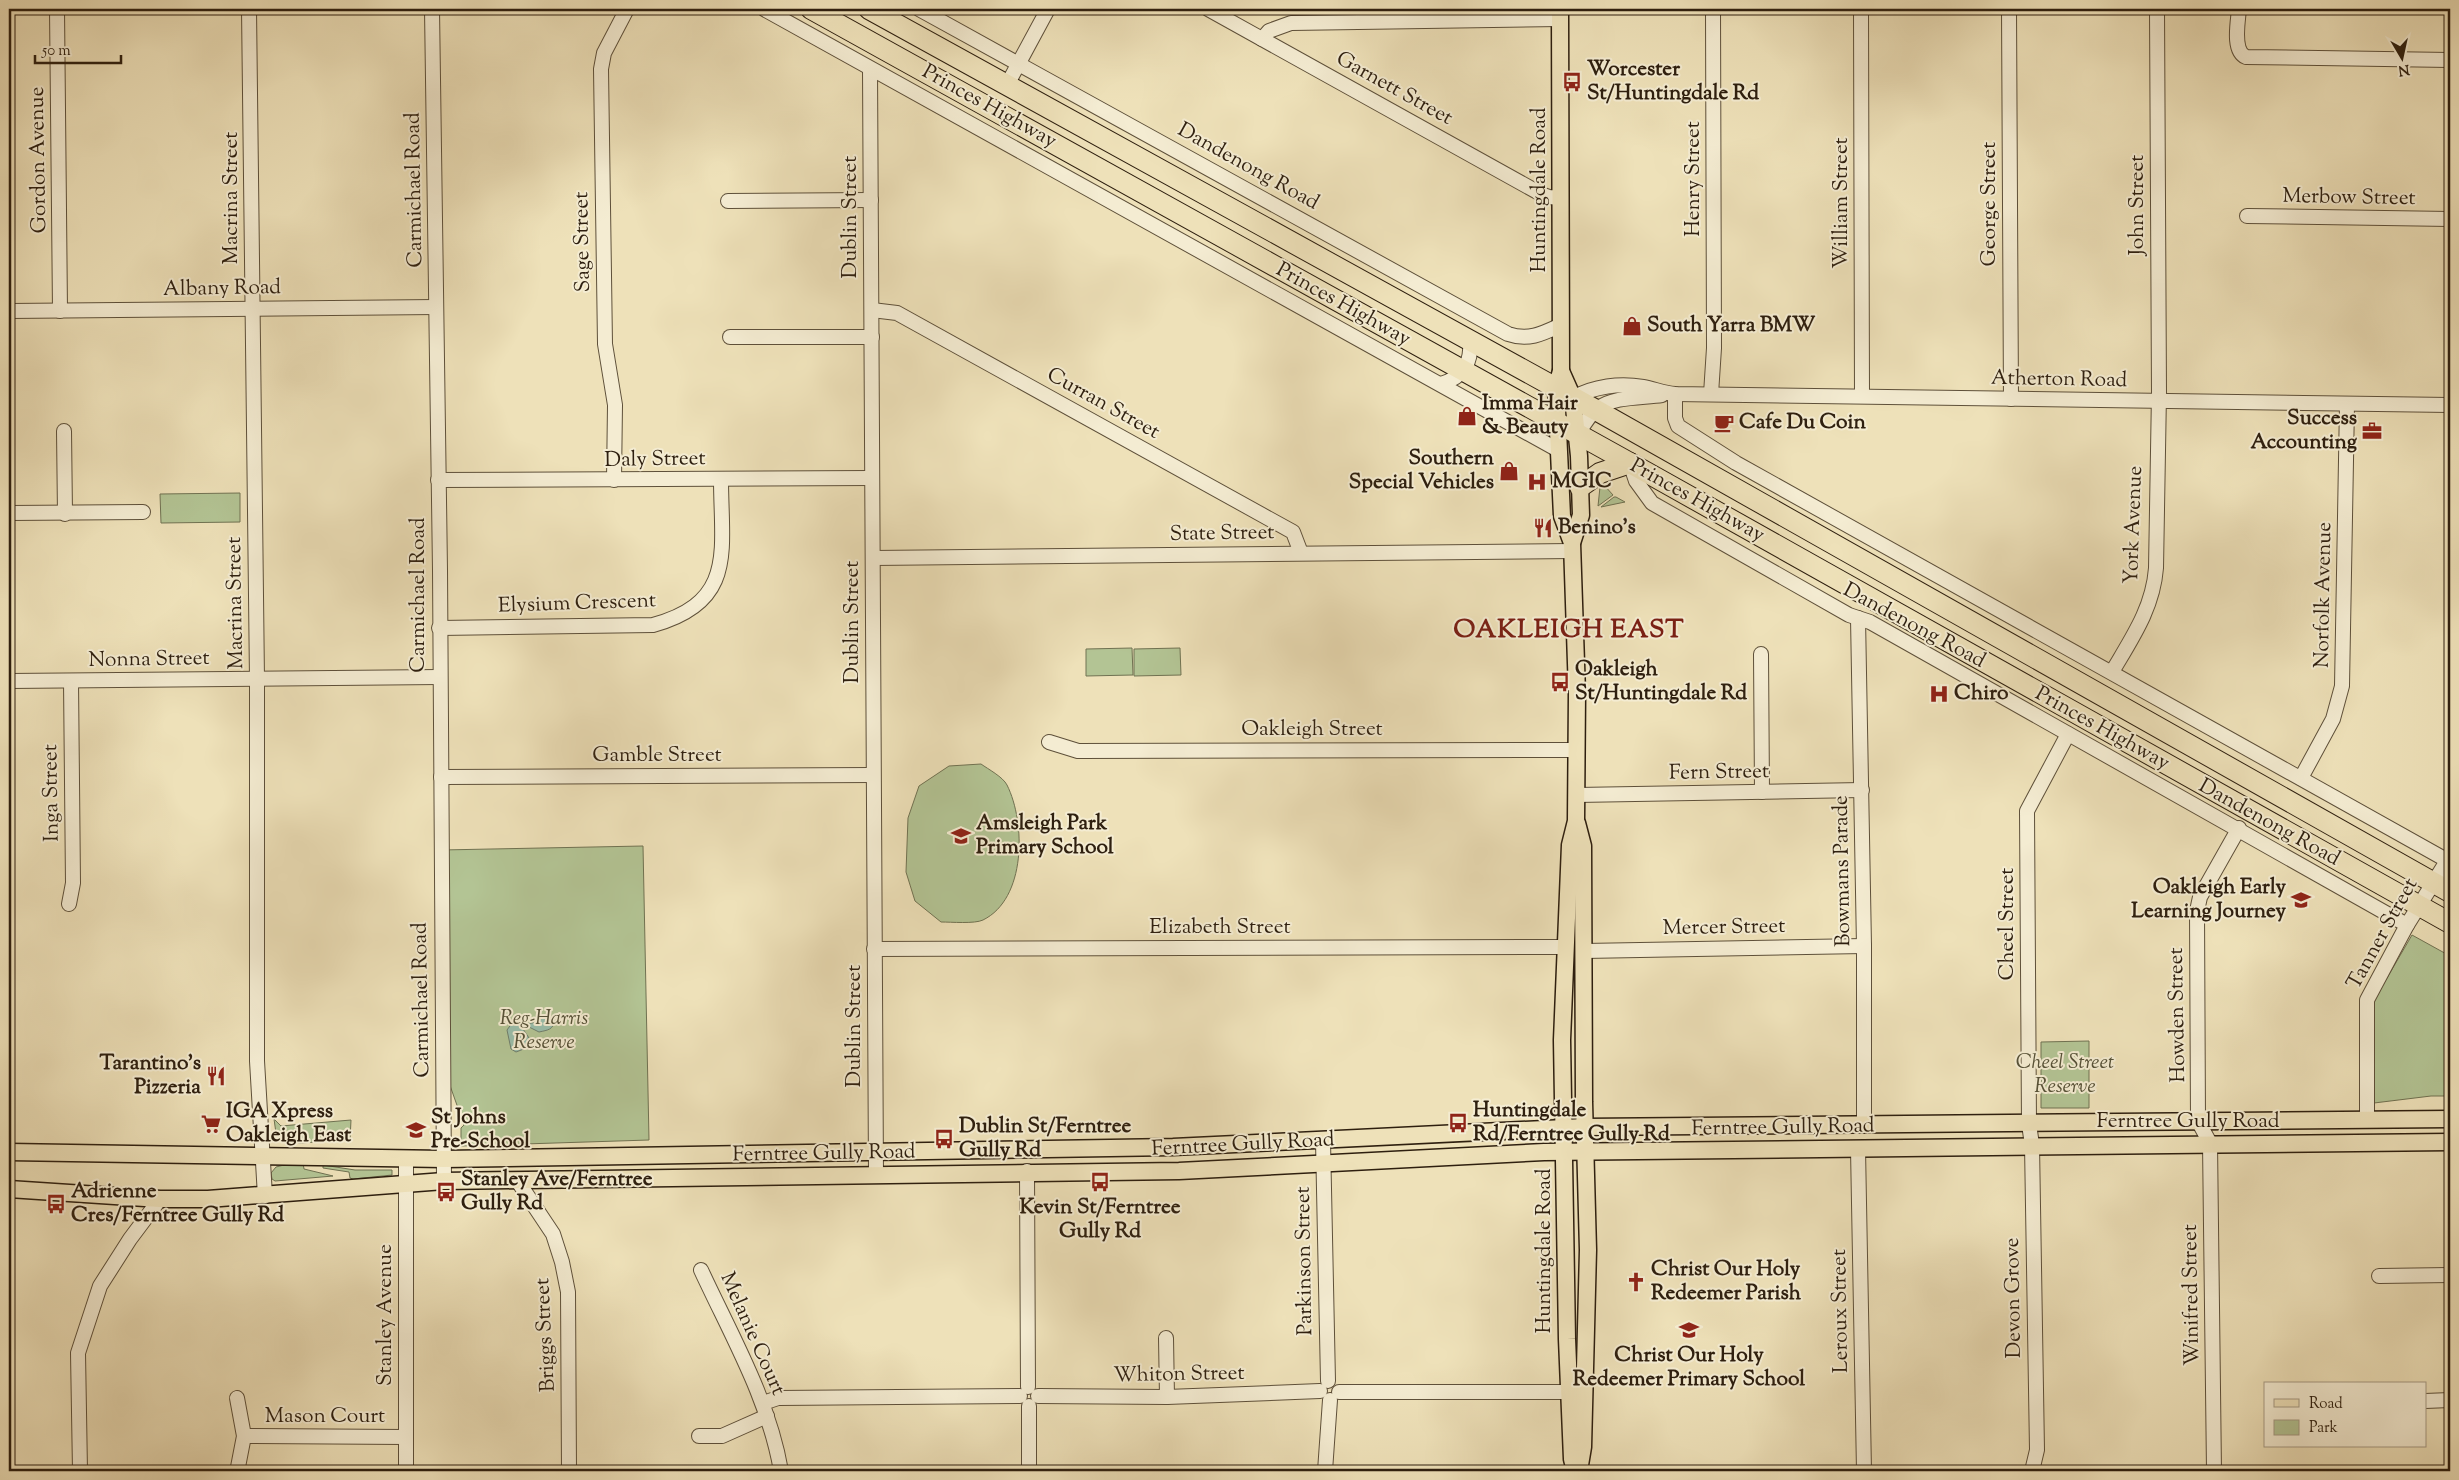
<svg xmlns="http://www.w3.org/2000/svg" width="2459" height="1480" viewBox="0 0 2459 1480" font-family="'Sorts Mill Goudy',serif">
  <rect width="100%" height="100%" fill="#eee1b9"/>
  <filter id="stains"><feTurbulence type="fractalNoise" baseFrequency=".004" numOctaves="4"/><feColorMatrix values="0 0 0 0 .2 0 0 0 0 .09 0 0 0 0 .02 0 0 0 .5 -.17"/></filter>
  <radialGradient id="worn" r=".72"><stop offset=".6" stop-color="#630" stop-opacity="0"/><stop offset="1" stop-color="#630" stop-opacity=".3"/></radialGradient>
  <g fill="#b3c494" stroke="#707252">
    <polygon points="1604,485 1613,495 1598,506 1600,487"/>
    <polygon points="240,493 240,522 161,523 160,494"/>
    <polygon points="1616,497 1625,502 1601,507 1614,497"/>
    <polygon points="1132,648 1133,675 1086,676 1086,649"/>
    <polygon points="1180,648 1181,675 1134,676 1134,649"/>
    <path d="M981,764c7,5 22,13 26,21 19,38 19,114 -24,135 -8,4 -32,2 -42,2l-26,-21 -9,-29 2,-54 11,-32 30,-20z"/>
    <polygon points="643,846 649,1140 461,1146 461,1128 464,1125 442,1063 441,850"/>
    <polygon points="2412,935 2450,956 2450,1096 2431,1096 2374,1103 2373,1002"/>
    <polygon points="2089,1041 2089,1108 2041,1108 2041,1042"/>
    <polygon points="274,1119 281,1126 351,1120 350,1140 300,1143 277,1140"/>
    <polygon points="303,1163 304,1169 333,1176 275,1181 272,1179 271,1173 276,1167 284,1165"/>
    <polygon points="323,1165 355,1170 392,1170 392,1175 353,1179 350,1178 349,1172 323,1168"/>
    <polygon points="2450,1470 2450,1471 2297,1471"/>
  </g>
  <path fill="#9abeab" stroke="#6f7e6d" d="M543,1017h9l3,3c-2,10 -7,10 -16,12l-10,-5 -6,2 8,12 -2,6 -13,5 -5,-3 -4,-19 5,-7c10,-1 22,4 31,-6z"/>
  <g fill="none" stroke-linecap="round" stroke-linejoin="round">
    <defs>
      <g id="minor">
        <polyline points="57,9 60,311"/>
        <polyline points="249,9 257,679 257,1061 265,1196"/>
        <polyline points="432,9 440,570 444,1181"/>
        <polyline points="764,9 1558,450"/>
        <path d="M919,9l589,325c20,7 34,0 53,-9"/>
        <polyline points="1208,9 1541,194 1549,197 1561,198"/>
        <polyline points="1861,9 1862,396"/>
        <polyline points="2009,9 2011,399"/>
        <path d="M2239,9c-1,13 -7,42 7,48l204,3"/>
        <polyline points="1262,39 1269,31 1291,23 1560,19"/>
        <polyline points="870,69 876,1174"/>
        <polyline points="1007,85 1048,9"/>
        <polyline points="728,201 871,200"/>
        <polyline points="2247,216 2450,219"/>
        <polyline points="872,310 897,313 1293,532 1301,553"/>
        <polyline points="9,311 436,307"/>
        <polyline points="730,337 872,337"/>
        <path d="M1441,384c22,-7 31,-20 29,-44"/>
        <polyline points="1675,394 1675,418 1678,426 1736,463 2450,862"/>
        <polyline points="1711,394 1714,348 1713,9"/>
        <path d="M1573,398c21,-12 47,-15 70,-11 11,2 21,6 32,7l775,11"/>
        <polyline points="64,431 65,514"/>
        <path d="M1578,434c5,-8 11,-19 19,-25 16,-13 46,-11 65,-14"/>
        <polyline points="1630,463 1636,481 1652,503 1849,615 1870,622 2407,925"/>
        <polyline points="438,480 872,478"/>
        <polyline points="614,480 615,405 605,344 601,69 604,53 627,9"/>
        <polyline points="9,513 143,512"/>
        <polyline points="873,558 1572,551"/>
        <polyline points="1858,618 1864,946 1864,1123"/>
        <path d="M439,628l214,-3c84,-23 68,-75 68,-146"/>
        <polyline points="1761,654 1762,792"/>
        <path d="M2112,672c20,-34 41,-64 44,-104l3,-175 -2,-384"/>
        <polyline points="9,681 440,677"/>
        <polyline points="1049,742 1078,751 1577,750"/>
        <polyline points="441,777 873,775"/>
        <polyline points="2301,778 2333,719 2342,686 2347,404"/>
        <polyline points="1577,795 1862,790"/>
        <polyline points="69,904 73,883 71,681"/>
        <polyline points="874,949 1565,947"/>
        <polyline points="1584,951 1864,946"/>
        <polyline points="2367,1120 2367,1000 2407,925 2447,861"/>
        <polyline points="1323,1141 1328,1381"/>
        <polyline points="1858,1149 1864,1471"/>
        <polyline points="406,1158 406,1471"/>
        <polyline points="1027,1171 1028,1387"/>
        <polyline points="517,1180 553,1234 562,1262 568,1292 569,1471"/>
        <path d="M701,1270c30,65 68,130 80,201"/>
        <polyline points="2379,1276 2450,1275"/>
        <polyline points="1166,1338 1167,1397"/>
        <polyline points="1339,1392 1578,1392"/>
        <polyline points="1038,1396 1167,1397 1320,1391"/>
        <polyline points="237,1398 244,1436 238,1467"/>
        <polyline points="2425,1401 2450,1400"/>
        <polyline points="763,1403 778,1398 1020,1396"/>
        <polyline points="1029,1406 1029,1471"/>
        <polyline points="244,1436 406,1437"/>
        <polyline points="699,1436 722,1436 767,1416"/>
        <polyline points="80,1471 78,1353 100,1286 130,1239 160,1199"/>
        <polyline points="1325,1471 1330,1400"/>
        <polyline points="2032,1471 2037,1450 2032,1145 2029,1124 2027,811 2068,734"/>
        <polyline points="2214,1471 2210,1143 2198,1121 2197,911 2200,897 2239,828"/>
      </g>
      <g id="major">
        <polyline points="1560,9 1561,371 1556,388 1562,516 1572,543"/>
        <polyline points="1561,371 1573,398 1579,456 1581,515 1572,543 1577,693 1576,821 1570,845 1562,1040 1567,1339 1572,1459 1575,1471"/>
        <polyline points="1577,823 1583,846 1584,1102 1588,1250 1583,1447 1580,1465"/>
        <polyline points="9,1152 444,1159 1173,1147 1585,1127 2450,1119"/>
        <polyline points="9,1189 160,1199 208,1199 444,1181 1179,1171 1544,1152 2450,1142"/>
      </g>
      <g id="highway">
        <polyline points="811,9 1630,463 2450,923"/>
        <polyline points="869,9 1596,410 2450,892"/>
        <polyline points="1580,487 1600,473 1630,463"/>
      </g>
    </defs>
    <use href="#minor" stroke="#5e503a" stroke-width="16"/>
    <use href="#major" stroke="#2e1f0f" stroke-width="19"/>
    <use href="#highway" stroke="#2e1f0f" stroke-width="22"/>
    <use href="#minor" stroke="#f4ecd2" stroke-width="14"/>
    <use href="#major" stroke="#eee1b9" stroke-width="16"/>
    <use href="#highway" stroke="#eee1b9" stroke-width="20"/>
  </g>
  <defs>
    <symbol id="bus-bare" viewBox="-9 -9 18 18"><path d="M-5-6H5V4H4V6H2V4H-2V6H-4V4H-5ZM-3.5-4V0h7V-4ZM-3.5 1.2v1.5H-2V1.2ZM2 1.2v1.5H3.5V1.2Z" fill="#8f2418" stroke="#f4ecd2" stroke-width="2.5" paint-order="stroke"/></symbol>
    <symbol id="shop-bare" viewBox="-9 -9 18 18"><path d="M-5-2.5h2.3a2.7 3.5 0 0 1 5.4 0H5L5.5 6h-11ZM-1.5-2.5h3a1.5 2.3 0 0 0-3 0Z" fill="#8f2418" stroke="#f4ecd2" stroke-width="2.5" paint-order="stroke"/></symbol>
    <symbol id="cafe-bare" viewBox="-9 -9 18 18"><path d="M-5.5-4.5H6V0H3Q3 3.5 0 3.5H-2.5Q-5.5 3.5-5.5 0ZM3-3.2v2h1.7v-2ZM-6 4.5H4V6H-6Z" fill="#8f2418" stroke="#f4ecd2" stroke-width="2.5" paint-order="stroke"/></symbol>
    <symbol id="office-bare" viewBox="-9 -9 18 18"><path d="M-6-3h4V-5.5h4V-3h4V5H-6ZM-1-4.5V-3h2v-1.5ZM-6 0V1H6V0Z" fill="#8f2418" stroke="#f4ecd2" stroke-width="2.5" paint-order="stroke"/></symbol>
    <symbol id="hospital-bare" viewBox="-9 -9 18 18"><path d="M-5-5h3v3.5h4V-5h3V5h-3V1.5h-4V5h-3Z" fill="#8f2418" stroke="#f4ecd2" stroke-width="2.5" paint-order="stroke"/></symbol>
    <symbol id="restaurant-bare" viewBox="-9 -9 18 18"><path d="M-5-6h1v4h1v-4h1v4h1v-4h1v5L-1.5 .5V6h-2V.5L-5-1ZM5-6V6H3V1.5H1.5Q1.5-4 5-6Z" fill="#8f2418" stroke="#f4ecd2" stroke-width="2.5" paint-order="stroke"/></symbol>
    <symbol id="school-bare" viewBox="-9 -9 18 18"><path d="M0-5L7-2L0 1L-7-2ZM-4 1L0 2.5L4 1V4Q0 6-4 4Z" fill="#8f2418" stroke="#f4ecd2" stroke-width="2.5" paint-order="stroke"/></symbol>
    <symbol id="supermarket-bare" viewBox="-9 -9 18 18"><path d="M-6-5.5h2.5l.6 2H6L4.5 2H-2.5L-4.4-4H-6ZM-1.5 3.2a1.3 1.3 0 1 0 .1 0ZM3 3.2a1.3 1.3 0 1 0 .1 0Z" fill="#8f2418" stroke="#f4ecd2" stroke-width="2.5" paint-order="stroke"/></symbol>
    <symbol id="church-bare" viewBox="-9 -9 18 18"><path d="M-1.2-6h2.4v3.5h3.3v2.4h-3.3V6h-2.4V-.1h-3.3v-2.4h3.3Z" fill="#8f2418" stroke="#f4ecd2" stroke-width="2.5" paint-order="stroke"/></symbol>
  </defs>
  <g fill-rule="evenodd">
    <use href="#bus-bare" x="1558" y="68" width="28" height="28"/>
    <use href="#shop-bare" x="1618" y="312" width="28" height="28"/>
    <use href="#shop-bare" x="1453" y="402" width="28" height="28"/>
    <use href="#cafe-bare" x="1710" y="409" width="28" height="28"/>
    <use href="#office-bare" x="2358" y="417" width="28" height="28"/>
    <use href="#shop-bare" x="1495" y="457" width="28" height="28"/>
    <use href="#hospital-bare" x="1523" y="468" width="28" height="28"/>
    <use href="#restaurant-bare" x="1529" y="514" width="28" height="28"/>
    <use href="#bus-bare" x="1546" y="668" width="28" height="28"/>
    <use href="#hospital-bare" x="1925" y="680" width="28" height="28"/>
    <use href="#school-bare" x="947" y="822" width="28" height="28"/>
    <use href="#school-bare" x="2287" y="886" width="28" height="28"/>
    <use href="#restaurant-bare" x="202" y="1062" width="28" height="28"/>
    <use href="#bus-bare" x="1444" y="1109" width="28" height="28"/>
    <use href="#supermarket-bare" x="197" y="1110" width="28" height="28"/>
    <use href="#school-bare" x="402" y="1116" width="28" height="28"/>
    <use href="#bus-bare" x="930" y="1125" width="28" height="28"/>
    <use href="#bus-bare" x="1086" y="1168" width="28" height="28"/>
    <use href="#bus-bare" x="432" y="1178" width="28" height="28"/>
    <use href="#bus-bare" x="42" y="1190" width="28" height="28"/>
    <use href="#church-bare" x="1622" y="1268" width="28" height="28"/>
    <use href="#school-bare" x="1675" y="1316" width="28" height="28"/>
  </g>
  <g text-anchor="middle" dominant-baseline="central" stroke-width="4" stroke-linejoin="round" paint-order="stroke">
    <g font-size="21" font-weight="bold" fill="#2e1f0f" stroke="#f4ecd2" text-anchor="start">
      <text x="1587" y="70">Worcester<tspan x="1587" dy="24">St/Huntingdale Rd</tspan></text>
      <text x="1647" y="326">South Yarra BMW</text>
      <text x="1482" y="404">Imma Hair<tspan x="1482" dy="24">&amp; Beauty</tspan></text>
      <text x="2357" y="419" text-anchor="end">Success<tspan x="2357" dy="24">Accounting</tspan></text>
      <text x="1739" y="423">Cafe Du Coin</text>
      <text x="1494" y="459" text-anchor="end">Southern<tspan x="1494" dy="24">Special Vehicles</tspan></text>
      <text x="1552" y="482">MGIC</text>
      <text x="1558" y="528">Benino's</text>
      <text x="1575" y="670">Oakleigh<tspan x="1575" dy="24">St/Huntingdale Rd</tspan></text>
      <text x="1954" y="694">Chiro</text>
      <text x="976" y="824">Amsleigh Park<tspan x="976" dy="24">Primary School</tspan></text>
      <text x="2286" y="888" text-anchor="end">Oakleigh Early<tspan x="2286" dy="24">Learning Journey</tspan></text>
      <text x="201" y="1064" text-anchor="end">Tarantino's<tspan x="201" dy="24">Pizzeria</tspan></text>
      <text x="1473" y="1111">Huntingdale<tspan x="1473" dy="24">Rd/Ferntree Gully Rd</tspan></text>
      <text x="226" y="1112">IGA Xpress<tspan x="226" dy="24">Oakleigh East</tspan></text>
      <text x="431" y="1118">St Johns<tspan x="431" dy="24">Pre-School</tspan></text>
      <text x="959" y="1127">Dublin St/Ferntree<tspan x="959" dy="24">Gully Rd</tspan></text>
      <text x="461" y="1180">Stanley Ave/Ferntree<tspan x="461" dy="24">Gully Rd</tspan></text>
      <text x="71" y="1192">Adrienne<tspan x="71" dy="24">Cres/Ferntree Gully Rd</tspan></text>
      <text x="1100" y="1208" text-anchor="middle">Kevin St/Ferntree<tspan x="1100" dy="24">Gully Rd</tspan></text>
      <text x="1651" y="1270">Christ Our Holy<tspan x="1651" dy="24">Redeemer Parish</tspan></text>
      <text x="1689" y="1356" text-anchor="middle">Christ Our Holy<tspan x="1689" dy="24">Redeemer Primary School</tspan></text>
    </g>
    <g font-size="21" fill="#2e1f0f" stroke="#f4ecd2">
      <text transform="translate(1394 89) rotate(29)">Garnett Street</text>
      <text transform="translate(989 107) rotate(29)">Princes Highway</text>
      <text transform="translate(39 160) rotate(-91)">Gordon Avenue</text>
      <text transform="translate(1248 167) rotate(29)">Dandenong Road</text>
      <text transform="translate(1694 179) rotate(-90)">Henry Street</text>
      <text transform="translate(415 190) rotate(-91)">Carmichael Road</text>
      <text transform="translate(1540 190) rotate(-90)">Huntingdale Road</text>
      <text transform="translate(232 198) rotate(-90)">Macrina Street</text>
      <text transform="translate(2349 198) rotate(1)">Merbow Street</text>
      <text transform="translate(1842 203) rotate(-90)">William Street</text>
      <text transform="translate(1990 204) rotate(-90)">George Street</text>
      <text transform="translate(2138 205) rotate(-90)">John Street</text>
      <text transform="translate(851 217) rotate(-90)">Dublin Street</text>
      <text transform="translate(583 242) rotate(-91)">Sage Street</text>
      <text transform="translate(222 289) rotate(-1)">Albany Road</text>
      <text transform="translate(1343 305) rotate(29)">Princes Highway</text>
      <text transform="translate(2059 380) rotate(1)">Atherton Road</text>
      <text transform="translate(1103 404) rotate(29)">Curran Street</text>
      <text transform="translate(655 460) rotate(-1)">Daly Street</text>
      <text transform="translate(1697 501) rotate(29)">Princes Highway</text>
      <text transform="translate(2134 525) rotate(-88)">York Avenue</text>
      <text transform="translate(1222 534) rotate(-1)">State Street</text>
      <text transform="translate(419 595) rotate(-90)">Carmichael Road</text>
      <text transform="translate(2324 595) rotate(-89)">Norfolk Avenue</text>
      <text transform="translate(236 603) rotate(-91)">Macrina Street</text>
      <text transform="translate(577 604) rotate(-2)">Elysium Crescent</text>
      <text transform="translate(853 622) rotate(-90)">Dublin Street</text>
      <text transform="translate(1914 626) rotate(28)">Dandenong Road</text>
      <text transform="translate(149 660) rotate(-1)">Nonna Street</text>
      <text transform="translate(2102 729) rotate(29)">Princes Highway</text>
      <text x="1312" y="730">Oakleigh Street</text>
      <text x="657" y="756">Gamble Street</text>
      <text transform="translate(1719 773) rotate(-1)">Fern Street</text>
      <text transform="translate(52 793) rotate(-91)">Inga Street</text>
      <text transform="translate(2269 823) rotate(29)">Dandenong Road</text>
      <text transform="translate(1843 871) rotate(-91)">Bowmans Parade</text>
      <text transform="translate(2008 924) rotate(-90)">Cheel Street</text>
      <text x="1220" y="928">Elizabeth Street</text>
      <text transform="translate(1724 928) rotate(-1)">Mercer Street</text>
      <text transform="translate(2383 934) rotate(-61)">Tanner Street</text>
      <text transform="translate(422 1000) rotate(-91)">Carmichael Road</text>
      <text transform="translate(2178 1015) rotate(-91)">Howden Street</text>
      <text transform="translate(855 1026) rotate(-90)">Dublin Street</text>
      <text x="2188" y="1122">Ferntree Gully Road</text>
      <text transform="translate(1783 1128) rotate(-1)">Ferntree Gully Road</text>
      <text transform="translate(1243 1145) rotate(-3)">Ferntree Gully Road</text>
      <text transform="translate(824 1154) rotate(-1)">Ferntree Gully Road</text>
      <text transform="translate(1545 1251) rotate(-90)">Huntingdale Road</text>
      <text transform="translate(1305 1261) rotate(-91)">Parkinson Street</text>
      <text transform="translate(2192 1295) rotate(-91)">Winifred Street</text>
      <text transform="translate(2014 1298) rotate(-91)">Devon Grove</text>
      <text transform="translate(1841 1311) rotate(-91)">Leroux Street</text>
      <text transform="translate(386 1315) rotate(-90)">Stanley Avenue</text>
      <text transform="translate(752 1334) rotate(66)">Melanie Court</text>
      <text transform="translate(546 1335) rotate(-93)">Briggs Street</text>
      <text transform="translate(1179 1375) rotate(-1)">Whiton Street</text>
      <text x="325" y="1417">Mason Court</text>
    </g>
    <g font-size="21" font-style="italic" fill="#565137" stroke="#f4ecd2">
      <text x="544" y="1019">Reg-Harris<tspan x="544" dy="24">Reserve</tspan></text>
      <text x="2065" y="1063">Cheel Street<tspan x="2065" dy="24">Reserve</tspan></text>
    </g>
    <g font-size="26" font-weight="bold" letter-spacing="1" fill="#7a1f14" stroke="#f4ecd2">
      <text x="1569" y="630">OAKLEIGH EAST</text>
    </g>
  </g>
  <rect width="2459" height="1480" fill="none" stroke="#eee1b9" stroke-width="30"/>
  <rect x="10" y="10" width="2439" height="1460" fill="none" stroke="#2e1f0f" stroke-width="2.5"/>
  <rect x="15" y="15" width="2429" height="1450" fill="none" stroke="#2e1f0f"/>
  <rect x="2264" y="1382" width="162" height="65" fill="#f4ecd2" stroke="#a59a84"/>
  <rect x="2274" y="1399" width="25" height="8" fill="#eee1b9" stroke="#a59a84"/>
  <text x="2309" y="1408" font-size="15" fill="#2e1f0f">Road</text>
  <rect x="2274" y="1420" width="25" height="15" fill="#b3c494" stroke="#a59a84"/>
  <text x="2309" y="1432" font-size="15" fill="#2e1f0f">Park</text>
  <g transform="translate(2402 58) rotate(171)" stroke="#f4ecd2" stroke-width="4" paint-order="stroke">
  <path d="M0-4L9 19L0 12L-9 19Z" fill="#2e1f0f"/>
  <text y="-8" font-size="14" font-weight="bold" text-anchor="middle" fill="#2e1f0f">N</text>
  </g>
  <path d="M35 55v8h86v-8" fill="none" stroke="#2e1f0f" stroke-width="2.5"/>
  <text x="42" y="55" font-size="15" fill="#2e1f0f" stroke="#f4ecd2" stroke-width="4" paint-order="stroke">50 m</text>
  <rect width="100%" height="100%" filter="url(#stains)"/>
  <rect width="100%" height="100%" fill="url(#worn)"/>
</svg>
